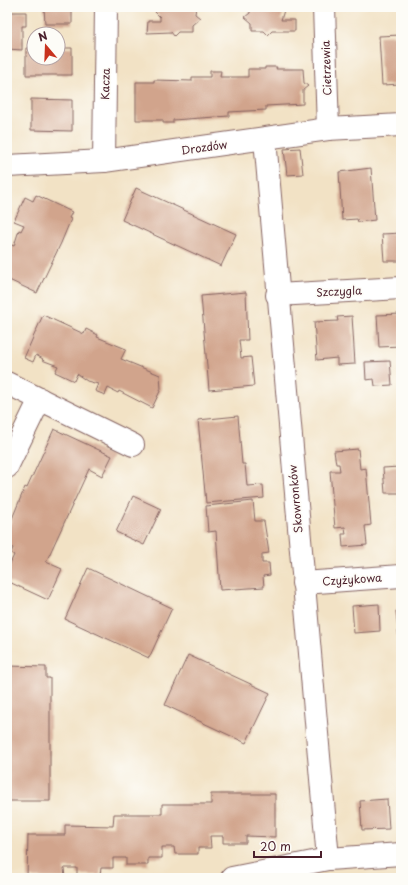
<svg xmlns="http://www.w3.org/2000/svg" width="408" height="885" viewBox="0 0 408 885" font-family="'Playpen Sans',sans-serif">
  <rect width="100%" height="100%" fill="#fdfcf7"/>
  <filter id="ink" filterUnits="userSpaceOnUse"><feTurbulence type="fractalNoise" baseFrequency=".025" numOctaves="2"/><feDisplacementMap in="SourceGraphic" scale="8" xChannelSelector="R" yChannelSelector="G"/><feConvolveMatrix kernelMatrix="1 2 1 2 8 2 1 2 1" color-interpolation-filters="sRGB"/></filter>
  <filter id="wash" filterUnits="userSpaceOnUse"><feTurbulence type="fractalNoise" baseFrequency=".012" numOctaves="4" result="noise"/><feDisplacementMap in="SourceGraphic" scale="16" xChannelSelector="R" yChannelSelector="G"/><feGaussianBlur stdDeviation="0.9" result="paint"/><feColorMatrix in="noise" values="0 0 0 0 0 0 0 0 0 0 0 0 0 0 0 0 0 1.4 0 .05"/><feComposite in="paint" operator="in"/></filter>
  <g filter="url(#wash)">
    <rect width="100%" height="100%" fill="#f2e2c5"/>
    <g id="blocks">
      <g fill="#d1a48c">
        <polygon points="44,7 72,7 72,24 45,24"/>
        <polygon points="158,7 196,7 195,14 200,18 192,25 192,32 178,32 174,36 171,32 147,33 148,21 160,21 160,17 155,12"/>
        <polygon points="250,7 285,7 281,20 295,20 295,31 272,31 268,35 264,31 252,31 252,23 245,17 250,13"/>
        <polygon points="7,12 26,12 26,26 22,26 22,50 7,49"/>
        <polygon points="401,35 401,84 382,85 379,36"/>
        <polygon points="26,48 34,48 34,58 58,58 58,48 72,48 72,75 26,75"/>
        <polygon points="265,67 277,67 276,69 303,69 304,83 308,86 303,90 303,104 266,106 266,110 229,112 229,116 173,120 173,123 163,123 163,120 136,120 136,82 154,82 154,80 192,81 192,77 210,77 210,71 221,71 220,77 248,77 248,69 265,69"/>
        <polygon points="31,99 72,100 72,131 31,130"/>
        <polygon points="300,148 303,174 287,175 284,149"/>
        <polygon points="371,168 375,220 358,222 357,219 342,220 339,172"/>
        <polygon points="136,188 236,234 221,266 122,220"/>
        <polygon points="36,195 72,212 69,218 71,219 61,243 37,293 7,279 7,243 14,246 19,230 21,231 24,225 14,221 25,197 33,201"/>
        <polygon points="401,233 401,261 384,261 382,234"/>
        <polygon points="246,292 248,340 239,340 241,358 251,357 254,386 209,390 201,296"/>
        <polygon points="401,314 401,346 379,347 377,315"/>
        <polygon points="43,315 84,334 86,329 98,335 97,337 126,349 121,359 160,375 161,389 152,408 119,391 118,393 108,388 105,395 95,391 98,384 87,381 77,374 74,381 55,372 58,366 42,360 43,359 36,355 33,362 24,358"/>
        <polygon points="352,316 355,364 337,365 337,358 317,360 314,322 338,321 337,317"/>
        <polygon points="390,361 392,385 375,386 374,379 366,380 365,362"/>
        <polygon points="238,416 242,464 245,464 247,486 263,485 264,498 206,503 198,420"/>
        <polygon points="54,429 112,456 102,476 89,469 46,562 62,569 48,600 7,581 7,570 14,555 11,553 13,548 7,545 7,531 25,487 27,488"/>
        <polygon points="358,449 360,469 366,468 371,525 365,526 367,545 343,547 342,534 346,534 345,527 335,528 330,471 340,471 339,464 336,464 334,451"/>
        <polygon points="399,467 401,493 385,493 383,468"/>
        <polygon points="133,496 161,509 144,545 116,532"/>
        <polygon points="253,501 255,521 264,521 269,553 262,554 262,563 269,563 270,575 263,576 264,587 220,590 216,531 208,532 206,506"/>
        <polygon points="88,568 172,608 149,658 65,619"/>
        <polygon points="379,604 380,631 354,633 352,606"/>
        <polygon points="396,611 401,611 401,652 400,652"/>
        <polygon points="188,655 270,693 246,743 165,705"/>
        <polygon points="7,666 46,667 46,678 50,678 50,801 7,801"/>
        <polygon points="211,794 275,794 275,837 246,836 246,843 223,843 223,836 210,836 211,848 198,848 198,854 175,854 174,847 162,847 162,858 148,858 148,865 126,865 126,858 113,858 113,868 101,868 100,875 77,875 77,868 64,868 65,878 27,878 28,835 65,835 65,825 113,826 114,814 162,814 162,804 211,804"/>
        <polygon points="387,799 389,829 362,830 360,801"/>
      </g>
    </g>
  </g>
  <g filter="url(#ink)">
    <use href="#blocks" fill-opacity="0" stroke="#856361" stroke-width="1"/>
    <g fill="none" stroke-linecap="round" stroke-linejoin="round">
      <defs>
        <g id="street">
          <polyline points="324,7 328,129"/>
          <polyline points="265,139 328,859"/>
          <polyline points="104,161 106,7"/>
          <polyline points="7,166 104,161 328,129 401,125"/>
          <polyline points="277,295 401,288"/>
          <polyline points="7,383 133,445"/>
          <polyline points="7,467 40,399"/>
          <polyline points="303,583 401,576"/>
          <polyline points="232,878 328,859 401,854"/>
        </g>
      </defs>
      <use href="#street" stroke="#856361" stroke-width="24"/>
      <use href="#street" stroke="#fff" stroke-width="22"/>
    </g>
  </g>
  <g text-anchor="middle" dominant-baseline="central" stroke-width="3.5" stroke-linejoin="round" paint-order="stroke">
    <g font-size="11" fill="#4a1f2b" stroke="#fdfcf7">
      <text transform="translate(326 68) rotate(-92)">Cietrzewia</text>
      <text transform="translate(105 84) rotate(-89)">Kacza</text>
      <text transform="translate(204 147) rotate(-8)">Drozdów</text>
      <text transform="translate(339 291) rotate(-3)">Szczygla</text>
      <text transform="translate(295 499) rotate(-95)">Skowronków</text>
      <text transform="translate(352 579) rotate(-4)">Czyżykowa</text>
    </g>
  </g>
  <rect width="408" height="885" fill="none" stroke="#fdfcf7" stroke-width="24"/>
  <g transform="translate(46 46) rotate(341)"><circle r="19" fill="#fdfcf7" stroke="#b5a4a5"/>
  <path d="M0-3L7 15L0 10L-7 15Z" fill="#c8321e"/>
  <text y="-6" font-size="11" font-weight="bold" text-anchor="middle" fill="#4a1f2b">N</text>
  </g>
  <path d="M254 851v6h67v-6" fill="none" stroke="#4a1f2b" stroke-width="2"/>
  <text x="260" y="851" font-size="12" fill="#4a1f2b" stroke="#fdfcf7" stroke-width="3" paint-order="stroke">20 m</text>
</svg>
